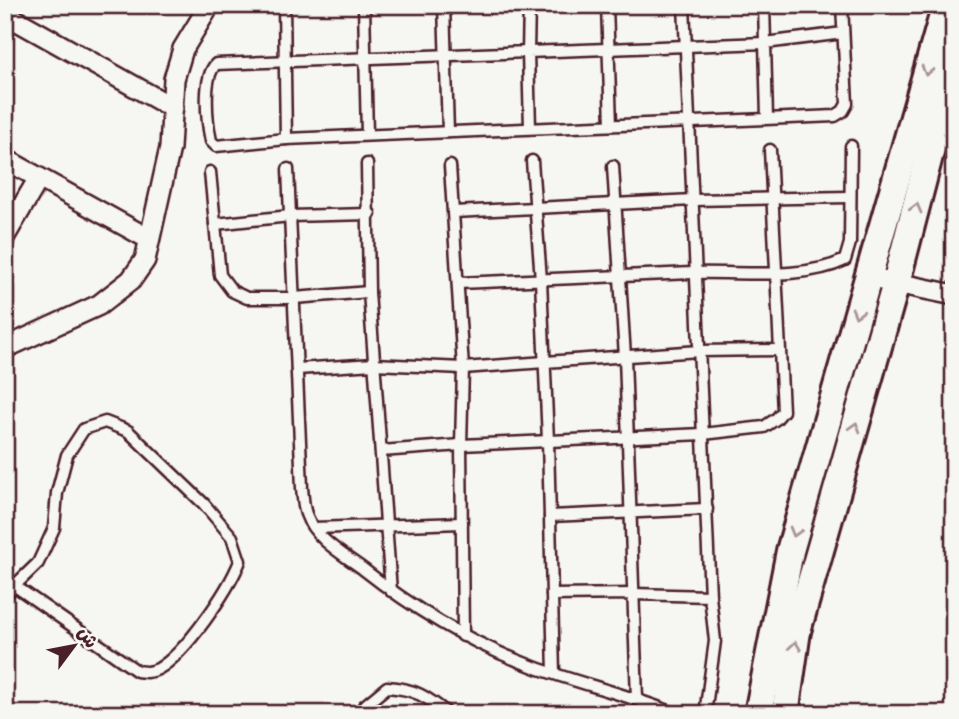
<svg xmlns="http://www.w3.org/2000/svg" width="959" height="719" viewBox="0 0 959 719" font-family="Delius,'Playpen Sans Arabic',sans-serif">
  <rect width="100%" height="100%" fill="#f6f6f2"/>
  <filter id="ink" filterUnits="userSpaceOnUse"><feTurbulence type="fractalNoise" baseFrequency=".0143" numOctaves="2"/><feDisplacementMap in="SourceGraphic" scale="14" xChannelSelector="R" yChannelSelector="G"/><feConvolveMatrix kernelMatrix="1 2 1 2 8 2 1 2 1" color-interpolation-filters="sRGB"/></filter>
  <g filter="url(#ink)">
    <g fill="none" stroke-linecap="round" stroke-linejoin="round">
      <defs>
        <g id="lane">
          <polyline points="284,5 286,139"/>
          <polyline points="364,5 367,135"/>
          <polyline points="444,5 448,132"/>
          <path d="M529,5l-1,47 -312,12c-14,14 -9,58 -5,77l5,5 70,-7 549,-23 8,-5 4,-7 -5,-99"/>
          <polyline points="607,5 611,125"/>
          <polyline points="684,5 710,596 715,641 705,714"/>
          <polyline points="764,5 767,118"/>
          <polyline points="530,128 528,52 765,43 843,33"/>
          <polyline points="532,161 541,280 548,441 554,673"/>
          <polyline points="367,164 369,292 391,591"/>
          <polyline points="450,166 463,368 461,445 463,636"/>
          <polyline points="613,166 625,357 637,699"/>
          <path d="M288,169l14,319c1,8 1,18 4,26 8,24 38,41 57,55 52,41 109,75 171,98 47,17 95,28 142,47"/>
          <polyline points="210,172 220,275 232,291 247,298 294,298 369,292"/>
          <polyline points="454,212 693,200 849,197"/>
          <polyline points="215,224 290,216 370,214"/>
          <path d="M458,283c78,-3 156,-7 234,-10 47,-2 110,8 153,-13l5,-17 1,-97"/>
          <polyline points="297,369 374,364 463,368 699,351 779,350"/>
          <polyline points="381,451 461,445 703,434 764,427 776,419 783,411 770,150"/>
          <polyline points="550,516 707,509"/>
          <polyline points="314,528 462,523"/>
          <path d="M5,577l10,9 122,85c8,1 13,2 21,-2 28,-16 70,-78 82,-108l-8,-24 -28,-33 -76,-73 -23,-9 -21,7 -17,26 -10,38 -3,35 -16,35 -33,32"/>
          <polyline points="552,595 633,594 710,596"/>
          <path d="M359,714l5,-8 23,-19c28,2 39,9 61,27"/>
        </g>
        <g id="street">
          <polyline points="5,14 173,108"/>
          <polyline points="5,159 149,239"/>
          <polyline points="5,236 39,178"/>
          <polyline points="867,277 954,295"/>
          <polyline points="5,348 99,305 131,280 145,260 170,148 174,79 183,49 206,11 206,5"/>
        </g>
        <g id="secondary">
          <polyline points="758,714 790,551 946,5"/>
          <polyline points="785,714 797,631 896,283 954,60"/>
        </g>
      </defs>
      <use href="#lane" stroke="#4a1f2b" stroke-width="15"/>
      <use href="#street" stroke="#4a1f2b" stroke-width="24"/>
      <use href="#secondary" stroke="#4a1f2b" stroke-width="32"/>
      <use href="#lane" stroke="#f6f6f2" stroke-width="10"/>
      <use href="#street" stroke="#f6f6f2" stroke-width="19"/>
      <use href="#secondary" stroke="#f6f6f2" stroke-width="26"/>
    </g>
    <defs><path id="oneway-chevron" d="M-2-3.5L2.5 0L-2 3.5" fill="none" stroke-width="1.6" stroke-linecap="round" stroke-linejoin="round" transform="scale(1.75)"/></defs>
    <g stroke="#a99598">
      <use href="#oneway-chevron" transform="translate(927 71) rotate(106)"/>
      <use href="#oneway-chevron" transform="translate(916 208) rotate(-75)"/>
      <use href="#oneway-chevron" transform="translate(857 313) rotate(106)"/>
      <use href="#oneway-chevron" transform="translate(855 427) rotate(-74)"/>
      <use href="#oneway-chevron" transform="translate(795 532) rotate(106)"/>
      <use href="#oneway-chevron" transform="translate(795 646) rotate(-82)"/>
    </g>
  </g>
  <rect width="959" height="719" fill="none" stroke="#f6f6f2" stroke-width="28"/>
  <rect x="14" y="14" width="931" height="691" fill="none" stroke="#4a1f2b" stroke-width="2.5" filter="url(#ink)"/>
  <g transform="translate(74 646) rotate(58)" stroke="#f6f6f2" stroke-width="5" paint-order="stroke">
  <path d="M0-5L12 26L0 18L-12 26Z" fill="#4a1f2b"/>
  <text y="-10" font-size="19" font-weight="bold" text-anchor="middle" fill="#4a1f2b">ش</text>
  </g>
</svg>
